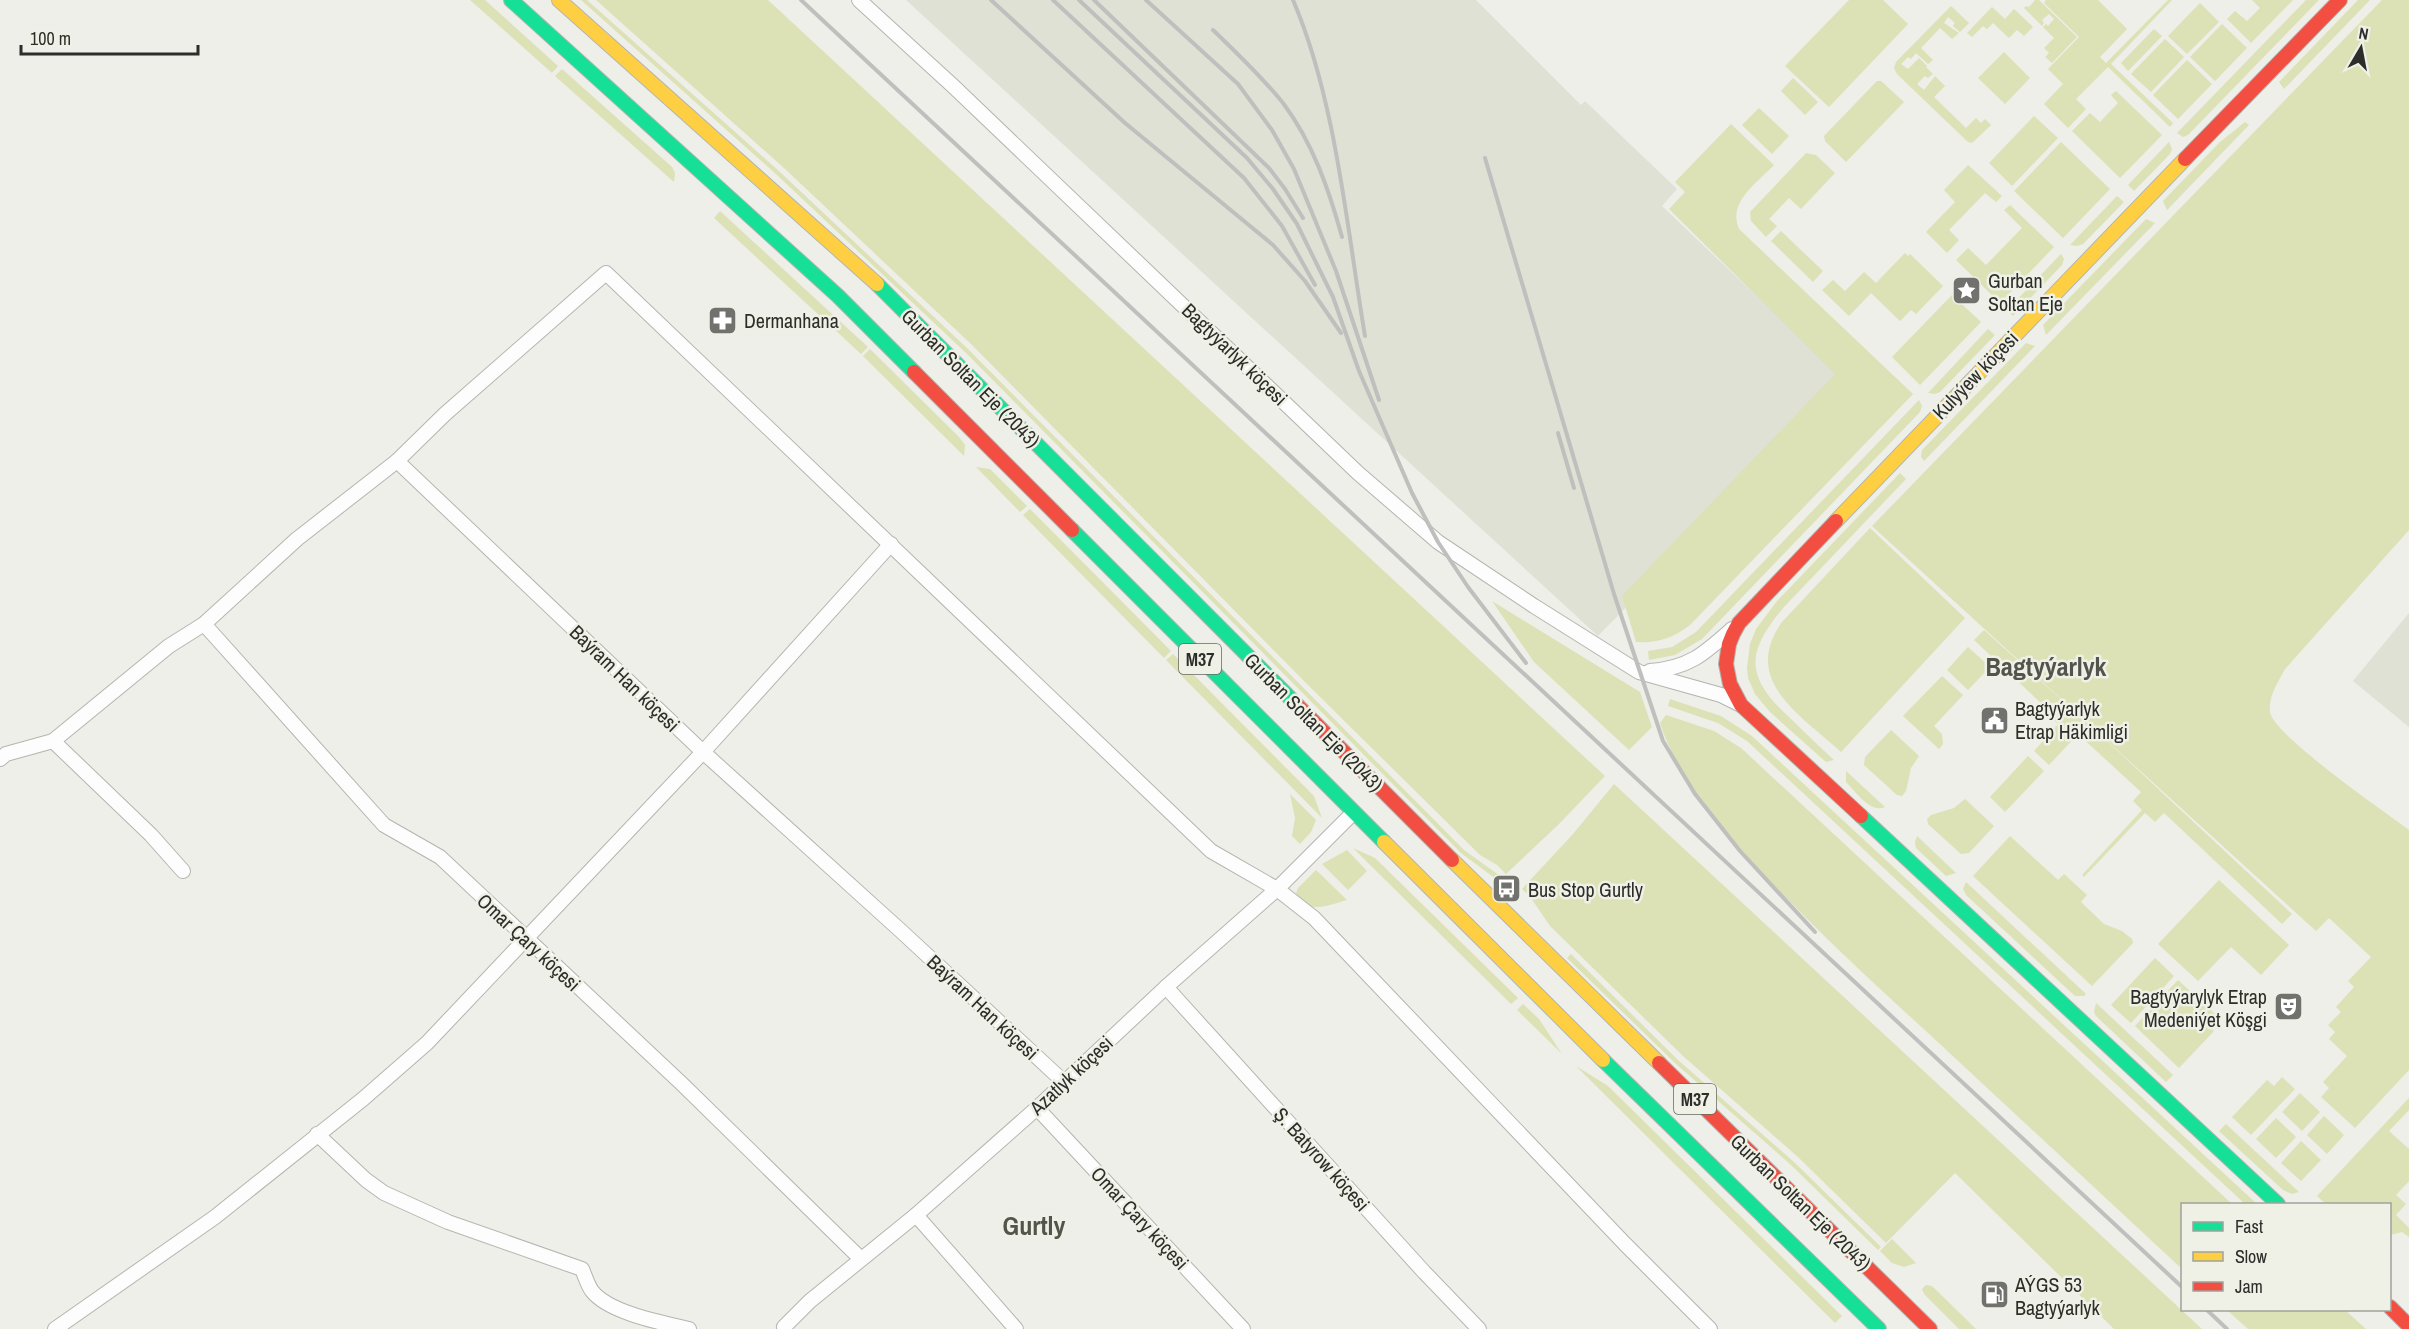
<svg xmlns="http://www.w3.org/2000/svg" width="2409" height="1329" viewBox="0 0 2409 1329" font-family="'Archivo Narrow',sans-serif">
  <rect width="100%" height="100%" fill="#eeefe9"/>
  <g fill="#dfe1d5">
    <polygon points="906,0 1476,0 1581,105 1585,101 1677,189 1662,206 1847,382 1598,636"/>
    <polygon points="2409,613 2409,727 2353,681"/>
  </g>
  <g fill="#dce1b6">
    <polygon points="470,0 485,0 558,66 552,73"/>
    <polygon points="581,0 587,0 780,172 968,349 1464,850 1503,878 1500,882 1461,853 965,352 777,175"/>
    <polygon points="596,0 768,0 1605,776 1559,824 1506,874 1497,865 1480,855 1306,683 972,345 784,168"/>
    <polygon points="1849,0 1883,0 1908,24 1829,107 1785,66"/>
    <polygon points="2035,0 2039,0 2077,37 2052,63 2045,57 2049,53 2044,48 2054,38 2043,27 2046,24 2048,26 2054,19 2049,14 2042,20 2044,23 2042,26 2024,8 2026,6 2029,7"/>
    <polygon points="2046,0 2098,0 2127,29 2100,57 2106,63 2168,0 2172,0 2111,64 2173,123 2170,127 2108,67 2076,99 2086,109 2068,128 2044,104 2063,84 2048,69 2079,37 2044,3"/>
    <polygon points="2252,0 2293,0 2251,43 2227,19 2235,11 2247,21 2260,8"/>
    <polygon points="2306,0 2319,0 2188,135 2183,137 2177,133"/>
    <polygon points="2358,0 2370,0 2284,89 2279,82"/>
    <path d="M2382,0h27v530l-124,139c-7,13 -17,28 -15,43 3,23 115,100 139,118v240l-54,58 -34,-31 8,-9 -6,-6 24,-26 -18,-17 6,-7 -7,-7 13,-13 -5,-5 18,-20 -6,-6 23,-24 -42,-39 -13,13 -225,-205 201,188 -10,10 -118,-111 -9,9 -10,-9 -61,64 -2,-2 60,-65 -9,-9 8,-9 -63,-58 -29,31 -15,-14 24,-27 -16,-15 2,-3 -70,-66 10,-10 99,89 -211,-193z"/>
    <polygon points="2200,3 2219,22 2187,54 2168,36"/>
    <polygon points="1951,6 1969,23 1960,32 1953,26 1955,23 1948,17 1944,23 1959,33 1952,39 1940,28 1921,48 1933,60 1928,64 1916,53 1911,59 1908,57 1901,64 1908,69 1919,58 1927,66 1926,67 1933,74 1928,78 1925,76 1917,84 1924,90 1935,76 1945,86 1934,97 1966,128 1976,118 1981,123 1985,119 1991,125 1972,143 1968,142 1897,74 1894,68 1896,62"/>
    <polygon points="1992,7 2005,19 2014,9 2033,27 2024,36 2017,30 2009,38 1993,23 1987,29 1983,26 1972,37 1967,33"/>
    <polygon points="2222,24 2247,48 2215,81 2190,57"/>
    <polygon points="2154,29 2162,36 2128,71 2121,63"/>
    <polygon points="2165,39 2184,57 2151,92 2131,74"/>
    <polygon points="2004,52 2030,78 2005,104 1978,78"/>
    <polygon points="2187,60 2212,84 2178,119 2153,95"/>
    <polygon points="562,69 672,167 675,173 674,182 555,76"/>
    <polygon points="1793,78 1818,102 1805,115 1781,91"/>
    <polygon points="1877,81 1881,81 1904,102 1846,162 1825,141 1824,136"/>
    <polygon points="2116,91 2162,135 2120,178 2072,131 2090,113 2100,122 2118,103 2111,95"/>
    <polygon points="1759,108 1789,136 1772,154 1742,125"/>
    <polygon points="2034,116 2058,138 2012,186 1989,163"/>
    <polygon points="2245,122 2249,125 2167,210 2163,201 2220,142"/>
    <path d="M1731,124l43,41c-16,17 -47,37 -35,64l174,165 -223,231c-18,14 -33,18 -54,17l-14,-46 213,-222 -166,-165 16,-17 -10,-10z"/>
    <polygon points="2061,142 2110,189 2063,238 2014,191"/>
    <polygon points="2169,142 2172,149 2170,154 2134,191 2128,185"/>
    <polygon points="1806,153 1816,155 1835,173 1801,209 1789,198 1769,219 1777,226 1766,237 1751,221 1750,212"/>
    <polygon points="1968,165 2002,196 1996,202 1985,193 1949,230 1959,240 1947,253 1926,232 1955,202 1944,190"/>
    <polygon points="2117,196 2124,202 2083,244 2077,246 2070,245"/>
    <polygon points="2010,205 2054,247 2000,303 1956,260 1968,248 1986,265 2022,228 2004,210"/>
    <polygon points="720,211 868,347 861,354 714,218"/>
    <polygon points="2146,219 2155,223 2046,335 2043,325"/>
    <polygon points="1781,231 1823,271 1813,282 1771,241"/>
    <polygon points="1905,253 1908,256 1910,254 1943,286 1916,314 1911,310 1900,321 1871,293 1849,316 1822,290 1833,280 1845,291 1864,272 1876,283"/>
    <polygon points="2061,254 2064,259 2062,265 2013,316 2007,310"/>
    <polygon points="1952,295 1981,322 1920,385 1892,357"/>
    <polygon points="1988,329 1995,335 1940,392 1935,394 1928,393"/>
    <polygon points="2026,343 2035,346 1924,461 1921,457 1922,450"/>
    <polygon points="870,349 959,437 965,445 964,456 863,356"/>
    <polygon points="1919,400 1922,406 1920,412 1702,639 1675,655 1649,660 1648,651 1672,647 1696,632"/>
    <polygon points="976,467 990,469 1027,506 1020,512"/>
    <path d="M1900,473l6,6 -122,128c-39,46 -39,70 6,111 14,14 29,28 44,42l-8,2 -56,-50 -15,-18 -7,-16 -1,-10 3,-24 6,-15 21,-28z"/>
    <polygon points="1030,509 1171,651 1164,658 1023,515"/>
    <path d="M1870,528l95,90 -124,134c-39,-36 -101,-71 -59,-130z"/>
    <polygon points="1492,601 1640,692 1652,727 1629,750 1534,662"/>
    <polygon points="1968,647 1990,667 1968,690 1947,670"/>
    <polygon points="1173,654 1314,796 1322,818 1166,660"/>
    <polygon points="1942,676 1963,695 1934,726 1942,734 1943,744 1939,749 1903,716"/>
    <polygon points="1670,699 1721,716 1752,736 2257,1204 2245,1204 1747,741 1718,723 1668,706"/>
    <path d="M1666,715l48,16 27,17 491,456h-50v65c-85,-79 -170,-158 -255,-237 -55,-50 -109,-100 -160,-154 -42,-45 -88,-96 -107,-155z"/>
    <polygon points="1891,730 1919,756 1911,768 1906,791 1902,796 1897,795 1864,765 1865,757"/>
    <polygon points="2028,756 2044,771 2005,812 1990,797"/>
    <path d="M1846,771l39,36c-14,7 -29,-15 -39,-25z"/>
    <polygon points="1614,784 2202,1329 2114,1329 1955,1173 1886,1243 1798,1157 1683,1056 1550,926 1531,898 1522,889 1573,834"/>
    <polygon points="1290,794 1316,820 1311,832 1300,844 1292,836 1295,818"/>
    <polygon points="1965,799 1994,826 1969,853 1961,854 1928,824 1927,819 1931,815 1954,808"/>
    <polygon points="1917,836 1956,873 1946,876 1916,848 1915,842"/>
    <polygon points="2010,836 2058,880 2064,874 2087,895 2081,902 2104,924 2122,931 2132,939 2133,943 2092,986 1973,876"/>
    <polygon points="1353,848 1375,858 1518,998 1511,1004"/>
    <polygon points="1347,850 1367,871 1348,890 1322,864"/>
    <path d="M1316,870l31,30c-19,5 -39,16 -51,-7l2,-5z"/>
    <polygon points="2219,880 2289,945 2261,975 2231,947 2198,981 2158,944"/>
    <polygon points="1966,882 2086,994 2084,996 2075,996 1966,895 1963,889"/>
    <polygon points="1571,954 1678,1060 1794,1162 1881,1247 1878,1250 1791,1165 1675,1063 1567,958"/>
    <polygon points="2155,958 2174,976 2131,1023 2111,1005"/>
    <polygon points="2178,980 2215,1014 2206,1023 2214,1031 2179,1068 2135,1026"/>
    <polygon points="2096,1003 2173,1075 2166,1082 2096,1016 2094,1012"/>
    <polygon points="1523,1004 1539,1019 1562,1054 1517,1010"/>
    <polygon points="1576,1066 1608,1086 1842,1316 1835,1323"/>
    <polygon points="2282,1077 2295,1089 2251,1135 2232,1117 2267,1080 2274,1086"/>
    <polygon points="2300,1093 2320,1112 2302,1131 2282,1112"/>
    <polygon points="2409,1098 2409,1110 2389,1131 2409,1149 2409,1181 2396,1195 2406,1204 2396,1215 2409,1228 2409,1237 2402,1232 2390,1235 2390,1204 2326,1204 2317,1196"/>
    <polygon points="2324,1116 2344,1135 2327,1154 2307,1135"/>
    <polygon points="2276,1118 2296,1137 2276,1158 2256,1139"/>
    <polygon points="2226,1124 2299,1192 2292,1194 2283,1190 2219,1131"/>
    <polygon points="2301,1141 2321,1160 2301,1181 2281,1163"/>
    <polygon points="1892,1239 1916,1263 1904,1267 1892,1263 1880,1251"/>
    <polygon points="1926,1285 1932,1286 1976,1329 1959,1329 1924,1294 1922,1289"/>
    <polygon points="2227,1310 2345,1310 2366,1329 2248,1329"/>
  </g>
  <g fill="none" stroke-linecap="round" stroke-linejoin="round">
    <defs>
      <g id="street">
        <polyline points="859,0 953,86 1358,473 1438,542 1534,606 1639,672 1721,695 1741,705"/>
        <polyline points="204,624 384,825 440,857 681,1083 860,1258"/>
        <path d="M1650,671c39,-3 54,-17 82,-42"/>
        <polyline points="0,759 6,754 53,741"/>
        <polyline points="183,871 151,835 53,741 169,646 204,624 297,539 397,461"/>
        <polyline points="1166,987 1424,1272 1479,1329"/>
        <polyline points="1064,1082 901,931 703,752 397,461 445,414 606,273 1211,851 1277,889 1314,918 1625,1244 1710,1329"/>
        <polyline points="1037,1108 1243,1329"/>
        <path d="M317,1134l49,46 18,13 64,29 134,47c3,7 6,17 10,22 17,22 71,32 97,38"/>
        <polyline points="916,1215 1016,1329"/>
        <polyline points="55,1329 215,1217 363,1099 427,1043 703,752 891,544"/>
        <polyline points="785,1329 784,1327 810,1301 916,1215 1037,1108 1166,987 1277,889 1353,813"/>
      </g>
      <g id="fast">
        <polyline points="511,0 838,296 914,372"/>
        <polyline points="877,284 1297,705"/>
        <polyline points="1072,530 1384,842"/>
        <polyline points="1861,816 2278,1204"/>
        <polyline points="1603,1060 1879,1329"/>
      </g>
      <g id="slow">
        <polyline points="559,0 877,284"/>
        <polyline points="1836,521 2185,159"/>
        <polyline points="1384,842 1603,1060"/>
        <polyline points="1452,860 1659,1063"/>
      </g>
      <g id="jam">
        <polyline points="2185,159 2340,0"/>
        <polyline points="914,372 1072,530"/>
        <polyline points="1836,521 1739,623 1733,634 1729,644 1726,664 1730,684 1741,705 1861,816"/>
        <polyline points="1297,705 1452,860"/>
        <polyline points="1659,1063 1930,1329"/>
        <polyline points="2390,1307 2409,1326"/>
      </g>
    </defs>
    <use href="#street" stroke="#b4b5b0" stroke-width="16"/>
    <use href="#fast" stroke="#b4b5b0" stroke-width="16"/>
    <use href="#slow" stroke="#b4b5b0" stroke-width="16"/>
    <use href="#jam" stroke="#b4b5b0" stroke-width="16"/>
    <use href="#street" stroke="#fcfdfc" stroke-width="14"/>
    <use href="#fast" stroke="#16e098" stroke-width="14"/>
    <use href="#slow" stroke="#ffcf43" stroke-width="14"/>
    <use href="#jam" stroke="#f24e42" stroke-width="14"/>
    <g stroke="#bfbfbe" stroke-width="4">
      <polyline points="801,0 2182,1287"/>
      <polyline points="991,0 1125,123 1273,245 1305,281 1341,333"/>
      <polyline points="1053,0 1244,178 1282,226 1315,285"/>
      <polyline points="1079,0 1247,158 1273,189 1297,224 1333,297 1359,371 1412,493 1438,542 1468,587 1526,663"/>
      <polyline points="1094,0 1269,168 1285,189 1303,218"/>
      <polyline points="1146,0 1238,84 1272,130 1294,169 1336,271 1379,400"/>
      <path d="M1293,0c43,100 54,229 72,336"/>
      <path d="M1213,30c24,23 49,47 70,73 30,40 46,87 59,134"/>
      <polyline points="1485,158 1614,594 1663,741 1695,794 1740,851 1815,932"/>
      <polyline points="1558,433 1574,488"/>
      <polyline points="2207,1310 2227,1329"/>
    </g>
  </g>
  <defs>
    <symbol id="sight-square" viewBox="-11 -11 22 22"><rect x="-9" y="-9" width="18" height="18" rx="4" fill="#71716d" stroke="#eff1e7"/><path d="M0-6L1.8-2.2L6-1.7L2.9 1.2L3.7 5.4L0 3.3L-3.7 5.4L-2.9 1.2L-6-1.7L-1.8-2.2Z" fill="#fff"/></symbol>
    <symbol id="pharmacy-square" viewBox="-11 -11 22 22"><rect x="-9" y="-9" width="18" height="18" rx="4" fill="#71716d" stroke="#eff1e7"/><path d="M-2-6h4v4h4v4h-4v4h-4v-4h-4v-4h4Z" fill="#fff"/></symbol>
    <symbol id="civic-square" viewBox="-11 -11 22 22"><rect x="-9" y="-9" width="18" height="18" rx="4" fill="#71716d" stroke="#eff1e7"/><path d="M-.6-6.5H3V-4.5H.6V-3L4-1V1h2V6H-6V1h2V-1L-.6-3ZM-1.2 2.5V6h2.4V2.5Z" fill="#fff"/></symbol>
    <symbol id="bus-square" viewBox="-11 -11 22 22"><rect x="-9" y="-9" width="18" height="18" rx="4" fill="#71716d" stroke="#eff1e7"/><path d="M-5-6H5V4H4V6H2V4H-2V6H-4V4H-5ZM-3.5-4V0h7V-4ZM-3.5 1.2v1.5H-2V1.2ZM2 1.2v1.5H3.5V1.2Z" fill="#fff"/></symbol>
    <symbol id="theatre-square" viewBox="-11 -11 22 22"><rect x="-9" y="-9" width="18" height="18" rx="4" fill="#71716d" stroke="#eff1e7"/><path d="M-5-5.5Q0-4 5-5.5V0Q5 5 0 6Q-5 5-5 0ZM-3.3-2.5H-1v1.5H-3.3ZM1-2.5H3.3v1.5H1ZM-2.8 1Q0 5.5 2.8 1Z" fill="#fff"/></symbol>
    <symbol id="fuel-square" viewBox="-11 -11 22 22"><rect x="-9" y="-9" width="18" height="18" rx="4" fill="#71716d" stroke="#eff1e7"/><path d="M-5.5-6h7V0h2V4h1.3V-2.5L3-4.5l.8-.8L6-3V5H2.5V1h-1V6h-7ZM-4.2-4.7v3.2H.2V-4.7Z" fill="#fff"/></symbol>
  </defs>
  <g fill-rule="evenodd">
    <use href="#sight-square" x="1950" y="274" width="33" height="33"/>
    <use href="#pharmacy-square" x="706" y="304" width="33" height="33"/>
    <use href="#civic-square" x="1978" y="704" width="33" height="33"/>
    <use href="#bus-square" x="1490" y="872" width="33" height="33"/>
    <use href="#theatre-square" x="2272" y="990" width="33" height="33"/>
    <use href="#fuel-square" x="1978" y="1278" width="33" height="33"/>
  </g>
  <g text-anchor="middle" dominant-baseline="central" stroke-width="5" stroke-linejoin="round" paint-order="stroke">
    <g fill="#eff1e7" stroke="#676863" stroke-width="1.5">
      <rect x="1179" y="644" width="42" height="30" rx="4.5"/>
      <rect x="1674" y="1084" width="42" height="30" rx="4.5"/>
    </g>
    <g font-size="18" font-weight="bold" fill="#2d2d2a">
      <text x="1200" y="659">M37</text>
      <text x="1695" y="1099">M37</text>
    </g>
    <g font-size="20" fill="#2d2d2a" stroke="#eff1e7" text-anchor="start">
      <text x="1988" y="280">Gurban<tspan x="1988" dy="23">Soltan Eje</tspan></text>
      <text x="744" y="320">Dermanhana</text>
      <text x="2015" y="708">Bagtyýarlyk<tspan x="2015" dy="23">Etrap Häkimligi</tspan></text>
      <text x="1528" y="889">Bus Stop Gurtly</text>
      <text x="2267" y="996" text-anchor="end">Bagtyýarylyk Etrap<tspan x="2267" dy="23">Medeniýet Köşgi</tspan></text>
      <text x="2015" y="1284">AÝGS 53<tspan x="2015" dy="23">Bagtyýarlyk</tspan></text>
    </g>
    <g font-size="20" fill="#2d2d2a" stroke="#eff1e7">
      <text transform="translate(1235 354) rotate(44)">Bagtyýarlyk köçesi</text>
      <text transform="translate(1975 375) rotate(-46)">Kulyýew köçesi</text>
      <text transform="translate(971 378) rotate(45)">Gurban Soltan Eje (2043)</text>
      <text transform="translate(625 678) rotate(44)">Baýram Han köçesi</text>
      <text transform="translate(1314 722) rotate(45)">Gurban Soltan Eje (2043)</text>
      <text transform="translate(529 942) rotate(43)">Omar Çary köçesi</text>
      <text transform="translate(983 1007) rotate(43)">Baýram Han köçesi</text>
      <text transform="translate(1071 1075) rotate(-43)">Azatlyk köçesi</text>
      <text transform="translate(1322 1159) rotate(48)">Ş. Batyrow köçesi</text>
      <text transform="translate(1801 1202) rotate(44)">Gurban Soltan Eje (2043)</text>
      <text transform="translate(1140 1218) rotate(47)">Omar Çary köçesi</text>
    </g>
    <g font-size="26" font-weight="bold" fill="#53544c" stroke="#eff1e7">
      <text x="2046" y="666">Bagtyýarlyk</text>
      <text x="1034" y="1225">Gurtly</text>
    </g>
  </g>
  <rect x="2181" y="1203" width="210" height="108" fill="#eff1e7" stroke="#a1a39b" stroke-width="1.5"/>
  <rect x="2193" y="1222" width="30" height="9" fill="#16e098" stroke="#a1a39b" stroke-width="1.5"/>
  <text x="2235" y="1233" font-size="18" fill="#2d2d2a">Fast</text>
  <rect x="2193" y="1252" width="30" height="9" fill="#ffcf43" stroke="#a1a39b" stroke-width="1.5"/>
  <text x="2235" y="1263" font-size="18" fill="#2d2d2a">Slow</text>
  <rect x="2193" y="1282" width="30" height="9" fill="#f24e42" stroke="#a1a39b" stroke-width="1.5"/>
  <text x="2235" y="1293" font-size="18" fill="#2d2d2a">Jam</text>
  <g transform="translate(2361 48) rotate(10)" stroke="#eff1e7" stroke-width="4.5" paint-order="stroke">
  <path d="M0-4.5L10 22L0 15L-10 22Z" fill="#2d2d2a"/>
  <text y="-9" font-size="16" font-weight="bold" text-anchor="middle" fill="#2d2d2a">N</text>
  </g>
  <path d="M21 45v9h177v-9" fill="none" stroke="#2d2d2a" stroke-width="3"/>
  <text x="30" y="45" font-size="18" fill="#2d2d2a" stroke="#eff1e7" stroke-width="4.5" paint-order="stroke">100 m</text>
</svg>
